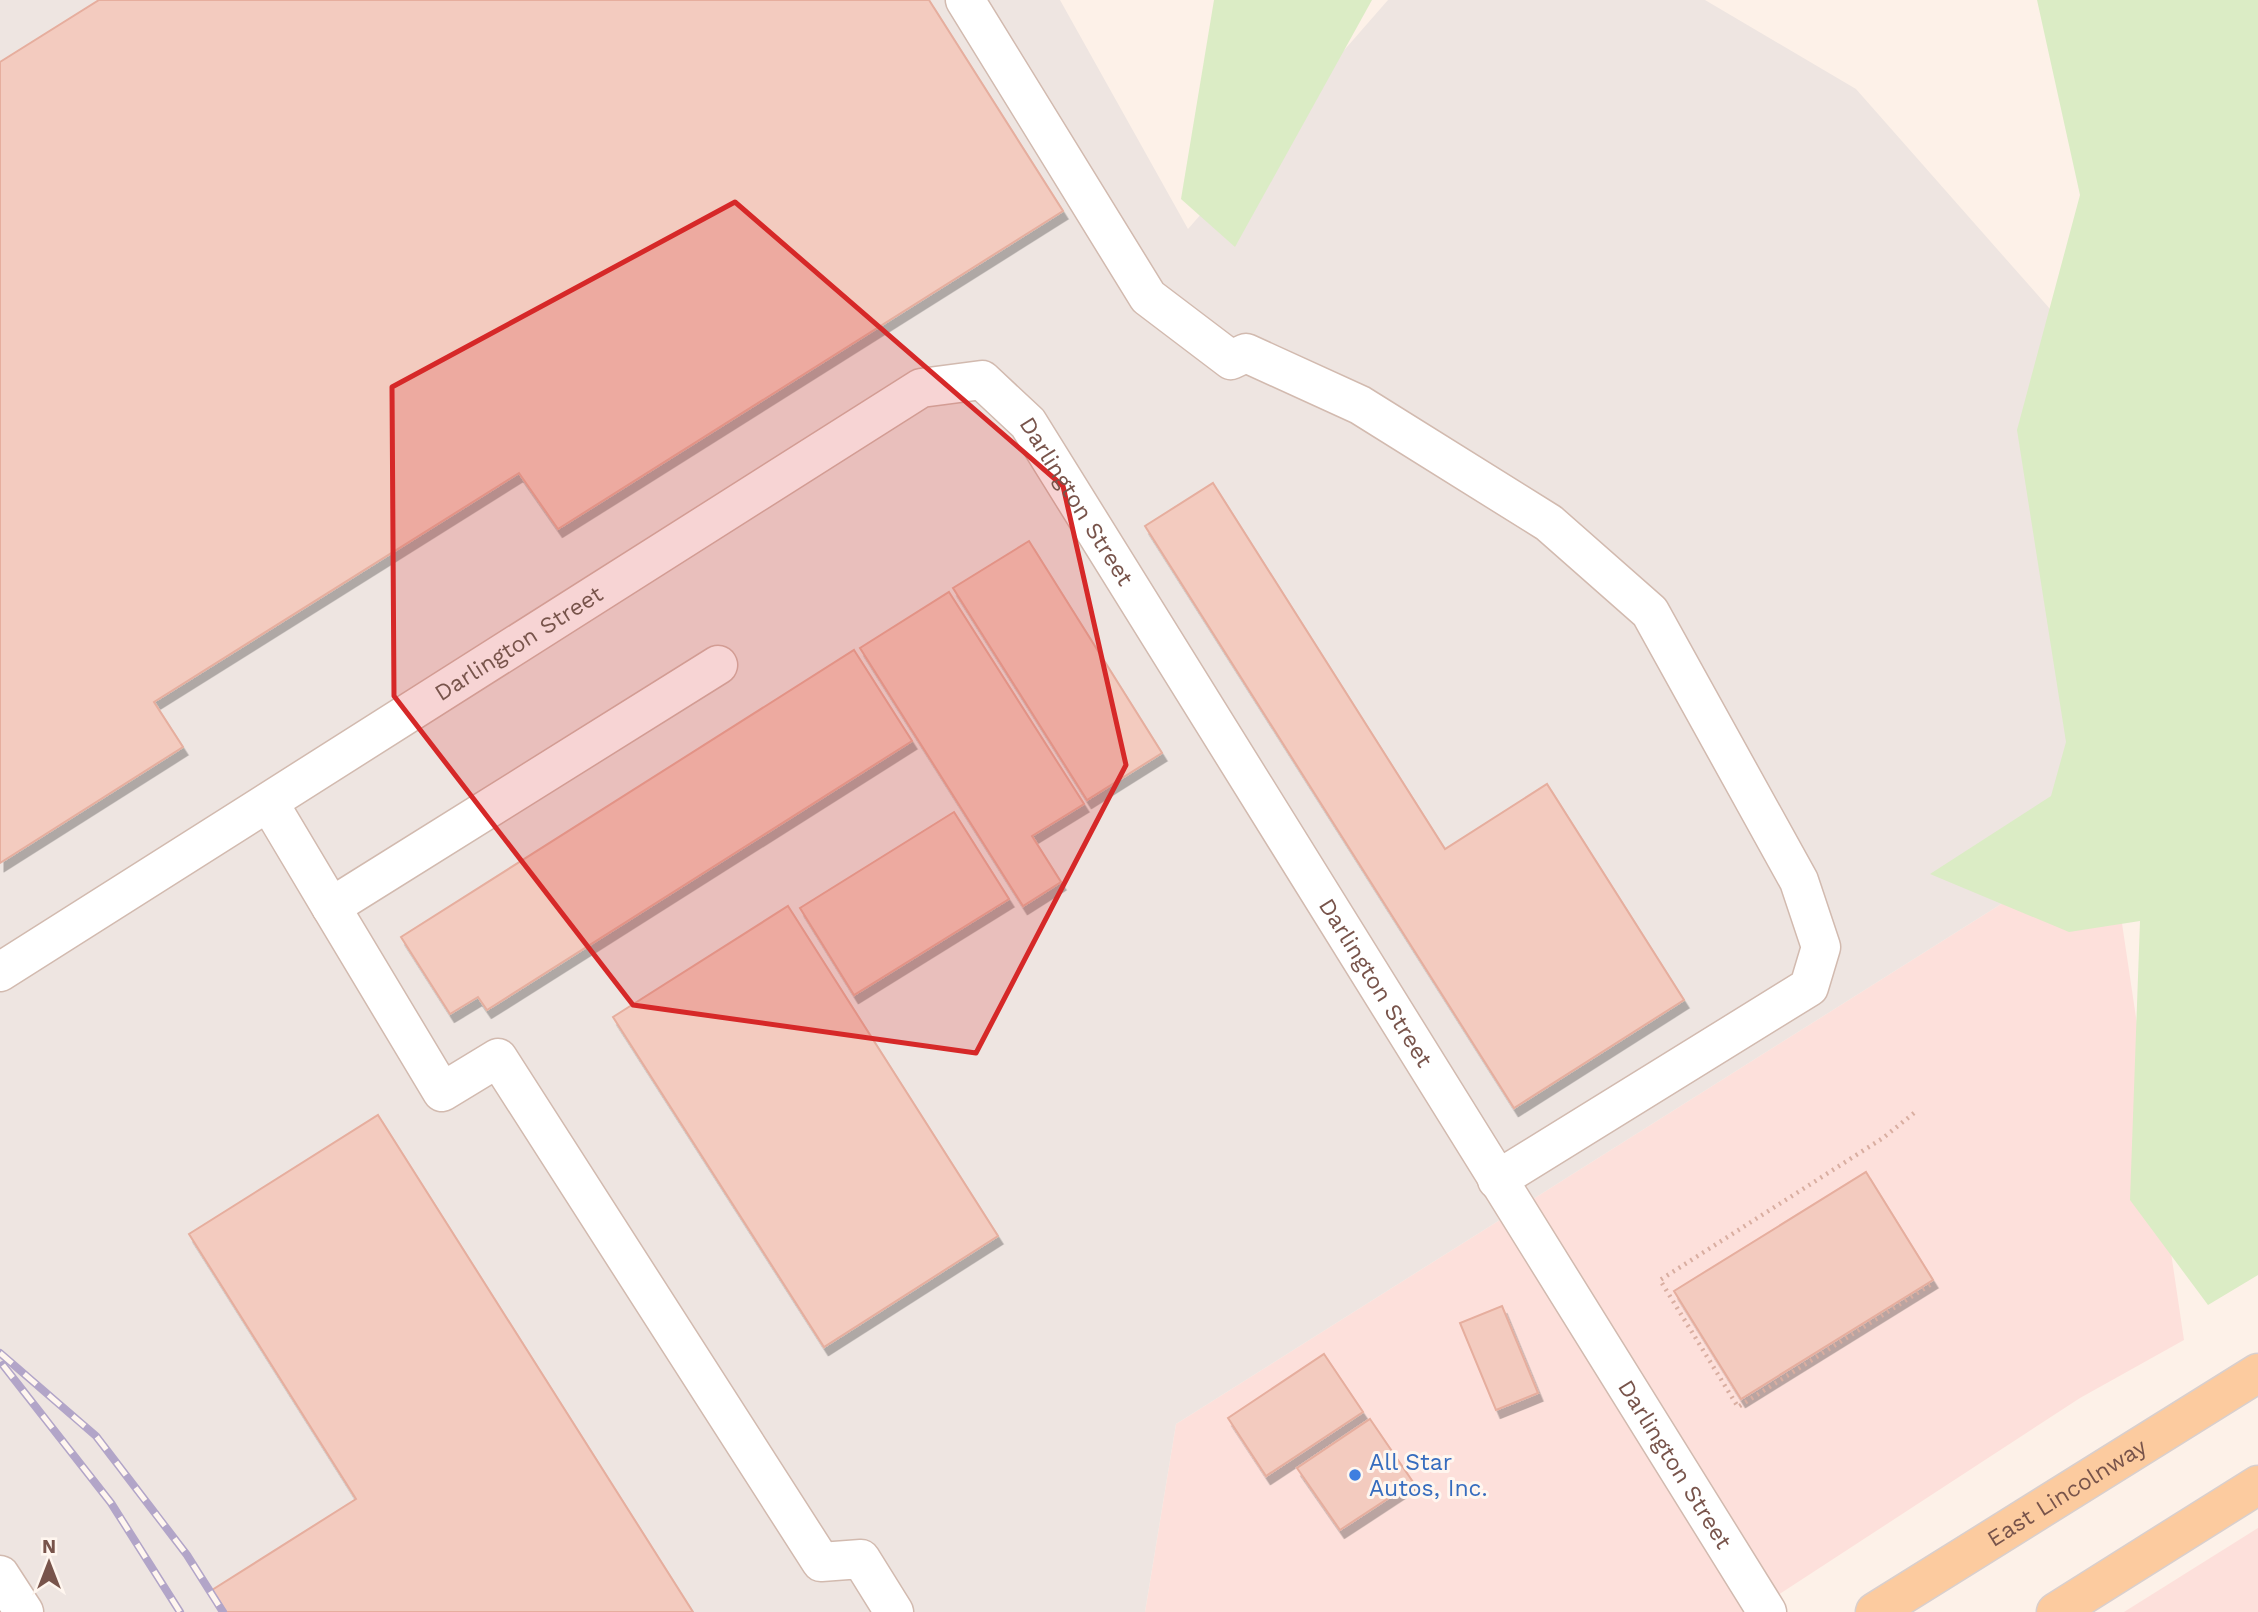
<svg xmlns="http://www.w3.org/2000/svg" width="2258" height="1612" viewBox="0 0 2258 1612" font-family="'Work Sans',sans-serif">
  <defs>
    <filter id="shadow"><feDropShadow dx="4.5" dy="8" stdDeviation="0" flood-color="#0004"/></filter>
  </defs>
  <rect width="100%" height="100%" fill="#fdf1e8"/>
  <g fill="#fde0db">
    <polygon points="2109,836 2184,1340 2080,1398 1752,1612 1145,1612 1176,1424"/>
    <polygon points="2258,1528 2258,1612 2124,1612"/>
  </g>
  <polygon fill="#eee5e1" points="0,0 1060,0 1188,229 1388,0 1705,0 1856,89 2050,309 2109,836 1176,1424 1145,1612 0,1612"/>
  <g fill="#dbecc5">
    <polygon points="1214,0 1372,0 1235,247 1181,199"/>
    <polygon points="2037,0 2258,0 2258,1275 2208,1305 2130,1200 2140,921 2069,932 1930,874 2051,796 2066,742 2017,430 2080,195"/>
  </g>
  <g fill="#f3cbbf" stroke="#e6ae9e" stroke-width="2" filter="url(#shadow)">
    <polygon points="99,0 929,0 1063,211 558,529 519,473 154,702 183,747 0,863 0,62"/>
    <polygon points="1213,483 1445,849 1547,784 1684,1000 1514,1108 1145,526"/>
    <polygon points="1029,541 1162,753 1087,800 953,588"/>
    <polygon points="949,592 1084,804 1032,836 1061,882 1023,906 860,648"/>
    <polygon points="854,650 912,741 487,1010 478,997 450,1014 401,937"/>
    <polygon points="954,812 1009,899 854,995 800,908"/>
    <polygon points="788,906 998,1236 824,1347 613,1017"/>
    <polygon points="378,1115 693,1612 226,1612 212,1590 356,1499 189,1234"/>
    <polygon points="1866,1172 1933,1280 1741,1399 1674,1291"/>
    <polygon points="1502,1306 1538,1393 1496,1410 1460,1323"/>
    <polygon points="1324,1354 1363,1412 1266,1476 1228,1418"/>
    <polygon points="1370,1419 1413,1482 1340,1530 1297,1468"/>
  </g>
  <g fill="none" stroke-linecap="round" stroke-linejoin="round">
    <defs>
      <g id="minor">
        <polyline points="965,0 1148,297 1231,360 1246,353 1360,405 1549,523 1650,612 1799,881 1821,947 1809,987 1497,1180"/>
        <polyline points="269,803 331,907 718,665"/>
        <polyline points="331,907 442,1092 498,1058 821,1562 861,1559 894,1612"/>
        <path id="s1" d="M0,972l921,-584 61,-8 46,43 739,1189"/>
        <polyline points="0,1575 24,1612"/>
      </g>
      <g id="major">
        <path id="s2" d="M1875,1612l383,-239"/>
        <polyline points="2056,1612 2258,1485"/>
      </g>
    </defs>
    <use href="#minor" stroke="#d2baaf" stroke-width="41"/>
    <use href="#major" stroke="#d9cfcd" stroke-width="41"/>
    <polyline stroke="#d9aea1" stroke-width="4.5" stroke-dasharray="2 5" stroke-linecap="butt" points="1914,1113 1883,1138 1660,1280 1738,1407 1933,1283"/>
    <use href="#minor" stroke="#fff" stroke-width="38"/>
    <use href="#major" stroke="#fccb9f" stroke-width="38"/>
    <defs>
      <g id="rail">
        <polyline points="0,1353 96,1436 187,1555 223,1612"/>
        <polyline points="3,1365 111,1503 180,1612"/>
      </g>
    </defs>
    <use href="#rail" stroke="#b2a5c8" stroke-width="8"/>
    <use href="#rail" stroke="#fff6ef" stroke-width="5" stroke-dasharray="16" stroke-linecap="butt"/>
  </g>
  <path fill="#d62828" fill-opacity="0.2" stroke="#d62828" stroke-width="5" stroke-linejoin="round" d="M735,202l328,284 63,279 -150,288 -343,-48 -239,-309 -2,-309z"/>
  <circle fill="#3f7fe0" stroke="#fff6ef" stroke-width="2.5" cx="1355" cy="1475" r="7"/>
  <g text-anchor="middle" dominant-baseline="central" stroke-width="6" stroke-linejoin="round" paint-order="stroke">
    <g font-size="23" fill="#78544b" stroke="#fff6ef">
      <text stroke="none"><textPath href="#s1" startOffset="1307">Darlington Street</textPath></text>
      <text stroke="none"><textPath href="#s1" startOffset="614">Darlington Street</textPath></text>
      <text stroke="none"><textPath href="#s1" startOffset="1874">Darlington Street</textPath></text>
      <text stroke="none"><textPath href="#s1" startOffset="2441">Darlington Street</textPath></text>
      <text stroke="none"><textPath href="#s2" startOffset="226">East Lincolnway</textPath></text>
    </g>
    <g font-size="23" fill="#366cbe" stroke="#fff6ef" text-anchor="start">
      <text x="1369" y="1462">All Star<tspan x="1369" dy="26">Autos, Inc.</tspan></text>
    </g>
  </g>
  <g transform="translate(49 1563)" stroke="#fff6ef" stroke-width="5" paint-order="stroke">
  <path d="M0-5L12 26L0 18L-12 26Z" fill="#78544b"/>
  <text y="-10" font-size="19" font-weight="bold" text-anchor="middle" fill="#78544b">N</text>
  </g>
</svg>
